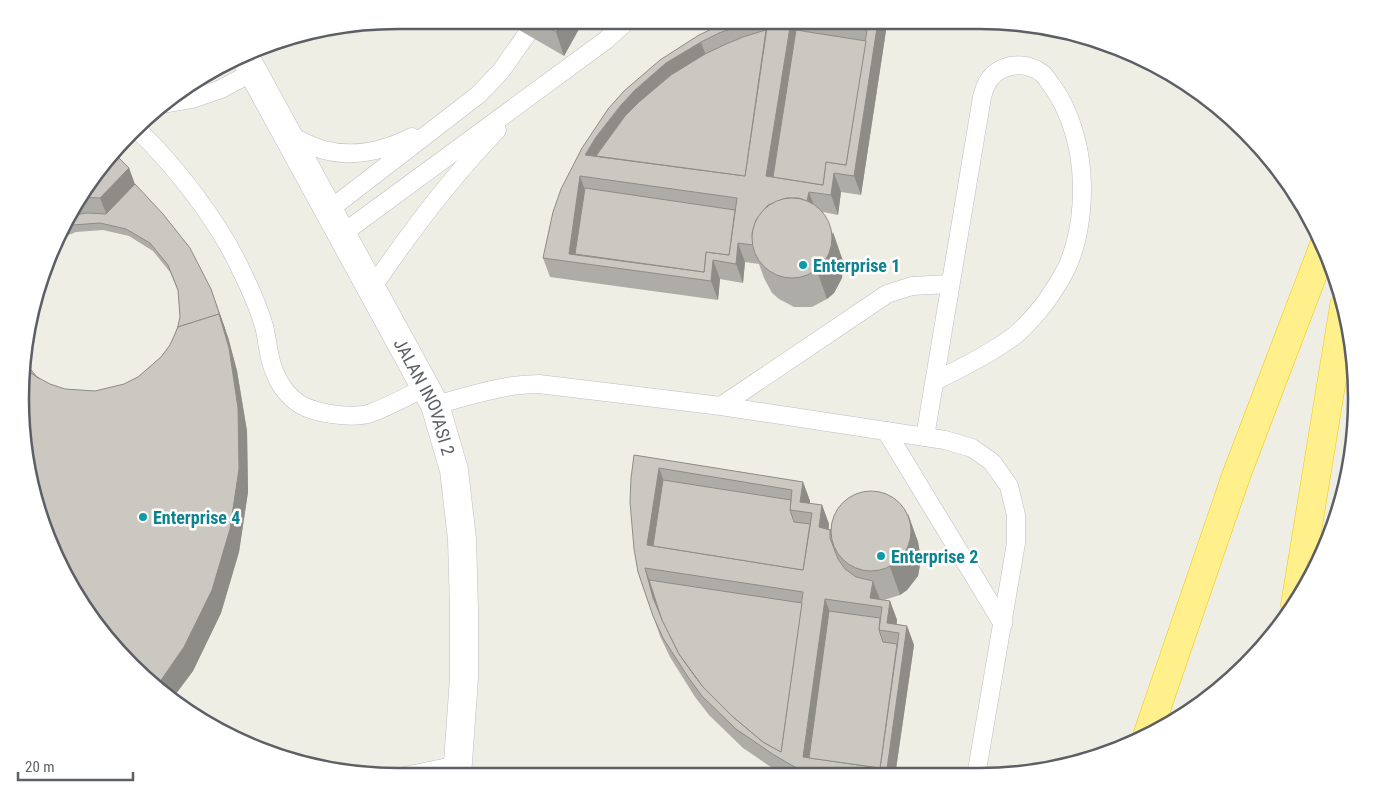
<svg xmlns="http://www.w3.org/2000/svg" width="1377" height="797" viewBox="0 0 1377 797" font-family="'Roboto Condensed',sans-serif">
  <rect width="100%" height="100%" fill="#efeee4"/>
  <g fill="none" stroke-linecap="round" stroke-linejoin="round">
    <defs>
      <g id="lane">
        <polyline points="163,104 192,99 221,89 253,72"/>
        <path d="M138,130c38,37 81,92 103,140 9,18 17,36 23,56 4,15 4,33 11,47 5,13 15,25 26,32 17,9 52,14 70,8 19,-7 37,-17 55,-26"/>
        <path d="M288,135c12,5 24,12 36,15 30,8 62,0 88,-13"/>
        <polyline points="329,210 478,95 501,71 527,34"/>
        <polyline points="342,234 606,40 628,20"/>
        <path d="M372,288c38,-56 78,-109 125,-158"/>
        <path d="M435,405c35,-9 68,-21 104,-21l182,22 224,34 27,8 20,14 17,24 7,29v28l-40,233"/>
        <polyline points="721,406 887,294 912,286 950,284"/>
        <polyline points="886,431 1003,624"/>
        <path d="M925,437l57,-340c1,-4 3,-10 5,-14 12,-20 38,-23 56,-9 3,3 6,8 9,12 14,19 21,39 26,62 7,36 5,78 -8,112 -6,16 -16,30 -25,43 -9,11 -19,24 -31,33 -24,18 -52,32 -79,45"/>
        <polyline points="405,776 458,765"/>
      </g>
      <g id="street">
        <path id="s1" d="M245,57l190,348 19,65 8,69 2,70v69l-7,98"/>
      </g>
      <g id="highway">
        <polyline points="1295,605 1344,306"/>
        <polyline points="1147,736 1236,476 1324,245"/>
      </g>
    </defs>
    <use href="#lane" stroke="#bcbdc3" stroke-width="19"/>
    <use href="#street" stroke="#bcbdc3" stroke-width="29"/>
    <use href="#highway" stroke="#f3c500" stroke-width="29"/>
    <use href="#lane" stroke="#fff" stroke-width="18"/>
    <use href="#street" stroke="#fff" stroke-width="28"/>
    <use href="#highway" stroke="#fff08b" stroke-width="28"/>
  </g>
  <g fill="#aeaca6" fill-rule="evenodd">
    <polygon points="502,20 584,20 564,56"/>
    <polygon points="735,20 886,21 887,24 861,195 841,192 838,215 823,212 843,261 842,278 834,293 827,299 812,307 794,307 779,299 772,293 764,278 759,264 745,262 743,283 720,279 718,300 550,277 543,258 553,212 660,60"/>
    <polygon points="129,168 135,184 228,337 237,371 247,431 248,492 239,552 221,613 193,671 172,699 114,648 37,377 50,384 65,389 95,391 124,384 138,377 161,357 170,345 177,330 180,317 178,291 170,272 153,251 129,236 103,230 76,232 61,238 84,188"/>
    <path d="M634,455l169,27 7,19v3l12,1 7,19v5h1l78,-15 10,28 3,17 -3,17 -11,14 -7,5 -16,5 6,1 7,19v4l10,2 7,19 -19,131h-111l-41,-28 -34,-33 -14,-18 -25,-40 -10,-21 -22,-64zM653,593l9,27 -3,-8z"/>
  </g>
  <g fill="#8d8c87">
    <polygon points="562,20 584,20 564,56 556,32"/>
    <polygon points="791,21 792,21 798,37 775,189 766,176"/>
    <polygon points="878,21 886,21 887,24 861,195 854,176"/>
    <polygon points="701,42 708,61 596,167 585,155 596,137 621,105 635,90 666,63"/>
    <polygon points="129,168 137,191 109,221 100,198"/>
    <polygon points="834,173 841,192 838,215 831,195"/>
    <polygon points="580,176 587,196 578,262 569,254"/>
    <polygon points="809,192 816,211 806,208"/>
    <polygon points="833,232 843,261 842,278 834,293 827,299 817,271"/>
    <polygon points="738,243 745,262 743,283 736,264"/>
    <polygon points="713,260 720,279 718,300 711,281"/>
    <polygon points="211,289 228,337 237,371 247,431 248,492 239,552 221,613 193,671 172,699 157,686"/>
    <polygon points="659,468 666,487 655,558 647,545"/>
    <polygon points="803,482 810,501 808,512 800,502"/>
    <polygon points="822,505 829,524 826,547 819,527"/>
    <polygon points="908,514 918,542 921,559 918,576 907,590 900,595 890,567"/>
    <polygon points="645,568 652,587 660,618 653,598"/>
    <polygon points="873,581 880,600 870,598"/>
    <polygon points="825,599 832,618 811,770 803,757"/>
    <polygon points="890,601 897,620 895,632 884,631"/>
    <polygon points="907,626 914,645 895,776 885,776"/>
  </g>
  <g fill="#cac8c1" stroke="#8d8c87" fill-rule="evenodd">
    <polygon points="535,20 562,20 556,32"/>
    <path d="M735,20h21l-37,13 -18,9 -35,21 -31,27 -14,15 -25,32 -11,18 160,21 23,-155h23l-25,155 57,9 3,-23 20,3 21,-135 -61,-9h72l-24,155 -20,-3 -3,22 -22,-3 -2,9 -8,-3h-13l-18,7 -12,15 -4,13 1,12 -15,-2 -2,21 -23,-4 -2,21 -168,-23 10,-46 8,-23 21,-41 26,-39 16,-18 36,-31 39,-25 21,-10zM580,176l157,22 -8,57 -23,-3 -2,20 -135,-18z"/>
    <polygon points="766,30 745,176 596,156 601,149 625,116 639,102 671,75 705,54 724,45 743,37"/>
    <polygon points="796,30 866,41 846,165 826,162 823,185 773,177"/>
    <polygon points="115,154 129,168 100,198 80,197 84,188"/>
    <polygon points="135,184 163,214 190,248 211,289 225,330 219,314 178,327 177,330 180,317 178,290 168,265 150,243 126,229 100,223 73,225 66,228 71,216 86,213 106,214"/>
    <polygon points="585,188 735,210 729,255 706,252 704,272 575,254"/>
    <circle cx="792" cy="238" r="40"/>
    <polygon points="219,314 229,348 238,408 239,469 230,529 212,590 184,647 157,686 114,648 49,543 21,423 26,369 37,377 50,384 65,389 95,391 124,384 138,377 161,357 170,345 178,327"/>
    <polygon points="27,365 37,377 39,378 37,377 26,369"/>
    <path d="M634,455l169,27 -3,20 22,3 -3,22 11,3v8l8,21 7,10 11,8 17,4 -3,17 20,3 -3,22 20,3 -21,150h-68l-23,-9 -21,-12 -38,-26 -34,-33 -14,-19 -25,-39 -10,-22 -15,-44 -4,-23 -4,-47 1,-24zM659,468l133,22 -2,20 22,3 -9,57 -156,-25zM645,568l158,24 -22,160 -18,-10 -31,-26 -29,-29 -12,-16 -12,-17 -18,-37 -8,-19zM825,599l57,8 -3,23 20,3 -19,135 -77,-11z"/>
    <polygon points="663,480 791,500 790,510 794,522 810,524 803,570 653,546"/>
    <circle cx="871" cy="531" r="40"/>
    <polygon points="649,580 802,603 781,752 763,742 732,716 703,687 679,654 662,620"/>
    <polygon points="829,611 880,618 879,630 883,642 897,644 880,768 809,758"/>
  </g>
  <g fill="#0f9aa8" stroke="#fff" stroke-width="2">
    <circle cx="803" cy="265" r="5"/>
    <circle cx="143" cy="517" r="5"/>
    <circle cx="881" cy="556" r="5"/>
  </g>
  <g text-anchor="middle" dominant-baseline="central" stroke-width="5" stroke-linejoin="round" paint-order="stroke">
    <g font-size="18" font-weight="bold" fill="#0d838f" stroke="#fff" text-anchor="start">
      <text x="813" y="265">Enterprise 1</text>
      <text x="153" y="517">Enterprise 4</text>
      <text x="891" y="556">Enterprise 2</text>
    </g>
    <g font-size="18" fill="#5c5f65" stroke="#fff">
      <text stroke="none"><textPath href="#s1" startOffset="385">JALAN INOVASI 2</textPath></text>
    </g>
  </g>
  <path d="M0 0H1377V797H0ZM398 29H979A369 369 0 0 1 1348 398V399A369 369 0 0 1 979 768H398A369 369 0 0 1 29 399V398A369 369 0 0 1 398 29Z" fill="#fff" fill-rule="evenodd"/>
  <path fill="none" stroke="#5c5f65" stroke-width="2.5" d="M398 29H979A369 369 0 0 1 1348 398V399A369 369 0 0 1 979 768H398A369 369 0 0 1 29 399V398A369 369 0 0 1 398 29Z"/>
  <path d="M18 772v8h115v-8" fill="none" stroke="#5c5f65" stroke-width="2.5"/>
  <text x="25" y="772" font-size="15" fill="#5c5f65" stroke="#ffffff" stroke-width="4" paint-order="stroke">20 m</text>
</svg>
